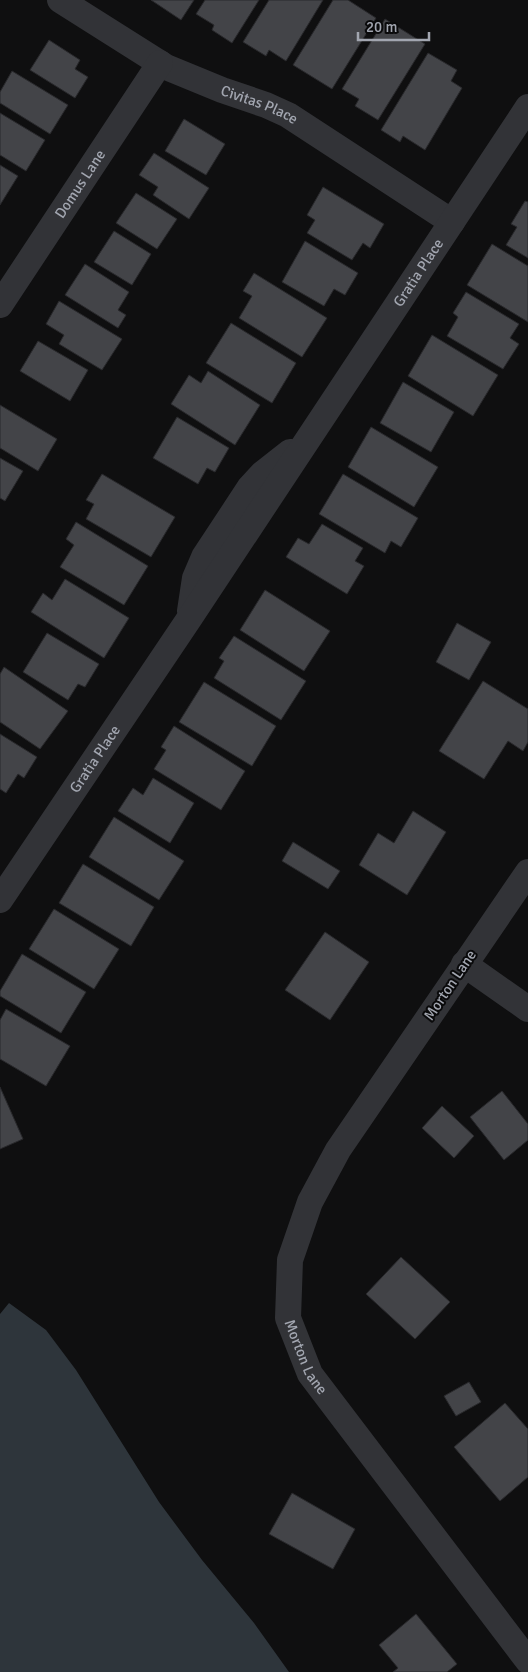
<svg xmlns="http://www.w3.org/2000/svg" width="528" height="1672" viewBox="0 0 528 1672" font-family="Signika,sans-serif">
  <rect width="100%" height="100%" fill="#0f0f10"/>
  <polygon fill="#2e353b" points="9,1303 46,1330 76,1370 159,1502 202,1560 254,1623 289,1672 0,1672 0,1314"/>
  <g fill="#434448" stroke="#29292c">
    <polygon points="151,0 194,0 181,20"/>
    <polygon points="205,0 259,0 232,43 212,30 214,25 196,14"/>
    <polygon points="269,0 323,0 286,61 269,50 266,56 243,42"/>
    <polygon points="333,0 348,0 376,18 332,89 293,65"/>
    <polygon points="385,19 425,44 378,120 355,106 359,99 342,89"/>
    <polygon points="49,40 80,60 75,69 88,77 75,98 30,70"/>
    <polygon points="428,53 457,70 451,81 462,88 425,150 403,136 400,142 381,130"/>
    <polygon points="12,71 68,105 50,134 0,103 0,92"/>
    <polygon points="0,113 45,140 26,171 0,155"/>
    <polygon points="184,119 225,144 206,175 165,151"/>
    <polygon points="154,153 209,188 189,219 153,195 158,187 139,175"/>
    <polygon points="0,165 18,176 0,205"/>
    <polygon points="323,187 384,224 370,248 363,243 352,260 307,233 315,220 307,215"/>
    <polygon points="136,193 177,219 157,249 116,223"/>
    <polygon points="525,201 528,202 528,258 506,245 517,227 511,224"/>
    <polygon points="114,231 151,254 132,285 94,262"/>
    <polygon points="305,241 358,273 345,295 334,289 324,306 282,282"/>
    <polygon points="492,244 528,266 528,322 467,285"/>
    <polygon points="85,264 129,292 118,310 126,315 118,328 65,295"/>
    <polygon points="254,273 327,318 302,357 239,318 252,296 243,291"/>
    <polygon points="466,292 519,324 510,338 519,344 503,369 447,336 458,317 453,313"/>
    <polygon points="59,301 122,339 102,370 59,344 64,335 46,324"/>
    <polygon points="231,323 296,363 272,403 206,363"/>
    <polygon points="432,335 498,375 473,416 408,376"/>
    <polygon points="38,341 88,370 70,401 20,371"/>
    <polygon points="208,371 260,405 235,445 171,404 189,375 201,383"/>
    <polygon points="403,382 454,412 431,452 380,423"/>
    <polygon points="0,405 57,439 38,471 0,448"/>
    <polygon points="177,417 229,448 215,472 207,468 198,484 153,458"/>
    <polygon points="371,427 438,467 414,507 348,467"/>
    <polygon points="0,458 23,471 5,501 0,498"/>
    <polygon points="102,474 175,517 151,557 86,519 94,504 86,500"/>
    <polygon points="343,474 418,518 401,547 391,541 385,553 319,514"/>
    <polygon points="76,522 148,566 124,605 60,567 74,545 66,539"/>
    <polygon points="322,524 363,548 355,561 364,566 347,594 286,557 298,538 309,544"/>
    <polygon points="65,579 129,618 104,658 31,612 43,593 52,600"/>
    <polygon points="265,590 330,631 304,671 240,630"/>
    <polygon points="457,623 491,642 469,680 436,662"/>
    <polygon points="47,633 99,664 85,687 78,684 68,700 23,672"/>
    <polygon points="234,636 306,681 281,720 214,678 224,661 219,658"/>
    <polygon points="4,667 68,711 40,749 0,722 0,674"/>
    <polygon points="483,681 528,709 528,742 523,751 508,741 484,779 439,751"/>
    <polygon points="204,682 276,726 252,766 179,722"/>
    <polygon points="174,726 245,771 221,810 154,769 166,750 161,747"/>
    <polygon points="0,734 37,757 24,778 18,774 6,793 0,789"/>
    <polygon points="153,778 194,803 170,843 118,811 133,788 143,795"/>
    <polygon points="413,811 446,832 407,895 359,865 378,833 394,843"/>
    <polygon points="114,817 184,861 159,900 89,857"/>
    <polygon points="293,842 340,871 328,889 282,861"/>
    <polygon points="83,864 154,907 131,946 59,903"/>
    <polygon points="54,909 119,949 94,989 29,949"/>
    <polygon points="325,932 369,962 330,1020 285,990"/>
    <polygon points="22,954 86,992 61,1033 0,996 0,991"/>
    <polygon points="6,1009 70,1046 46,1086 0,1059 0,1020"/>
    <polygon points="0,1087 23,1139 0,1149"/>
    <polygon points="502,1091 528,1124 528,1140 504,1160 470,1117"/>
    <polygon points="442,1106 474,1136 454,1158 422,1128"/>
    <polygon points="401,1257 450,1302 415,1339 366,1294"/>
    <polygon points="469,1382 481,1402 456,1416 444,1396"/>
    <polygon points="505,1403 528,1429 528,1477 500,1501 454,1447"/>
    <polygon points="292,1493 355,1529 333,1569 269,1534"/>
    <polygon points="416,1614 457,1664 447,1672 393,1672 398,1668 379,1645"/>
  </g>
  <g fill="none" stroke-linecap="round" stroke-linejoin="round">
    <g stroke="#323337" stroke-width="26">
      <path id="s1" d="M60,0l106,67 56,23 44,15 22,10 164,107"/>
      <path id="s2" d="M0,305l160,-242"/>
      <polyline points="190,611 195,578 204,557 250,487 262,474 290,452"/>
      <path id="s3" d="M528,872l-190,278 -28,52 -20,58 -2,58 22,56 218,287"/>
      <path id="s4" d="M0,900l189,-281 339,-512"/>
      <polyline points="464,964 528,1009"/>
    </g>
  </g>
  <g text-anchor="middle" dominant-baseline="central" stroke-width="4" stroke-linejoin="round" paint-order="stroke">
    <g font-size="15" fill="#a2a6b0" stroke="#0a0a0b">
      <text stroke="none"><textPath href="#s1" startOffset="226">Civitas Place</textPath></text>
      <text stroke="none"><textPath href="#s2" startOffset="145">Domus Lane</textPath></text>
      <text stroke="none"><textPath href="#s4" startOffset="754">Gratia Place</textPath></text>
      <text stroke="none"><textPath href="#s4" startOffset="170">Gratia Place</textPath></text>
      <text transform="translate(450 985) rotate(-56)">Morton Lane</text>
      <text stroke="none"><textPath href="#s3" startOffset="558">Morton Lane</textPath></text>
    </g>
  </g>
  <path d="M358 32v8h71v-8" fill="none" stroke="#a2a6b0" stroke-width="2.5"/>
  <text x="366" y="32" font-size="15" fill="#a2a6b0" stroke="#0a0a0b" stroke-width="4" paint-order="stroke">20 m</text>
</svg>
